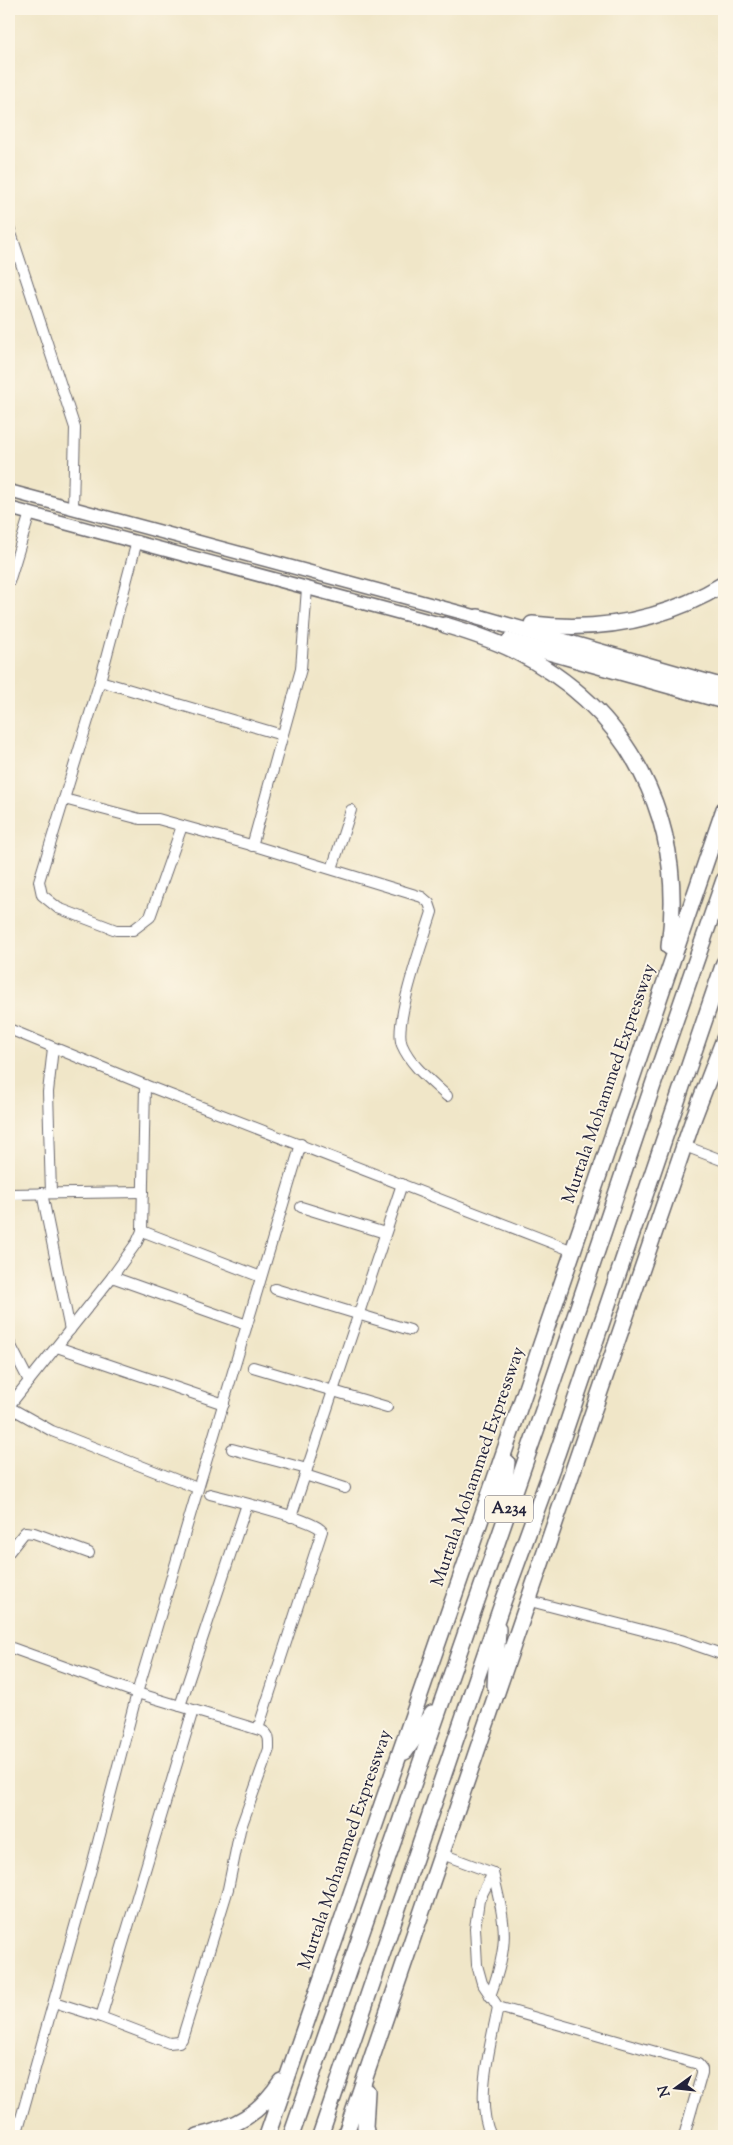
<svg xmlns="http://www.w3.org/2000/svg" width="733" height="2145" viewBox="0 0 733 2145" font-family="'Sorts Mill Goudy',serif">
  <rect width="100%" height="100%" fill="#fcf5e5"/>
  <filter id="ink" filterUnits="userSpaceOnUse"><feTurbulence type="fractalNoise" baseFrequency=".02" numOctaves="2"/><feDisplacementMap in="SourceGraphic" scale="10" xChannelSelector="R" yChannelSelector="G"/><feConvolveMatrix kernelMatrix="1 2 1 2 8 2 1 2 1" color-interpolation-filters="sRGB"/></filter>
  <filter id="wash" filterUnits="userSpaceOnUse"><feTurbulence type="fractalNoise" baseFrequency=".0096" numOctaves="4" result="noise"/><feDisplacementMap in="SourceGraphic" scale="20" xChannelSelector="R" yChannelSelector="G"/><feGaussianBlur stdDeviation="1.12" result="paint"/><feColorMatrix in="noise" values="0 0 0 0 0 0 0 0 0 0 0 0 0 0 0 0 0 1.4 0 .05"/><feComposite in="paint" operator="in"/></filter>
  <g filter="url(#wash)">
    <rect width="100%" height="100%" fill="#f0e6c8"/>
  </g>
  <g filter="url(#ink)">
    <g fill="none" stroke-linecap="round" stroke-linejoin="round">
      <defs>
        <g id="minor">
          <polyline points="9,227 75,428 73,507"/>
          <polyline points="137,541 100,681 39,881 42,895 58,908 116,930 133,930 150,917 182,826"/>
          <polyline points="9,582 30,513"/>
          <polyline points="100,681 282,735"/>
          <path d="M64,799l76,20h18l100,28 164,50 7,6 3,9c-8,26 -39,111 -30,133 9,21 29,36 45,51"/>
          <polyline points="252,846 301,669 307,588"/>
          <polyline points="332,869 351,810"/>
          <polyline points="9,1029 145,1085 573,1251"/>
          <polyline points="685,1146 724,1161"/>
          <polyline points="42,1193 70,1330"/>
          <polyline points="51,1193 48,1092 53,1048"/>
          <polyline points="9,1194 143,1192"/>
          <polyline points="301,1207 385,1233"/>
          <polyline points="142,1231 261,1277"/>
          <polyline points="112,1277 247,1325"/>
          <polyline points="275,1289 410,1330"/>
          <polyline points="9,1342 29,1381"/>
          <polyline points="57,1347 224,1404"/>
          <polyline points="253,1367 387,1407"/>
          <polyline points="9,1406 112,1277 137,1242 142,1231 145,1085"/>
          <polyline points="9,1407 52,1431 197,1488"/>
          <polyline points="232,1449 307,1469"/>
          <polyline points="305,1475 345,1488"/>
          <path d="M210,1494c19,5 104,25 112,37l-64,198"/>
          <polyline points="291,1517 402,1184"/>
          <polyline points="9,1552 25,1532 34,1533 89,1553"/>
          <polyline points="530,1601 681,1640 724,1655"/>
          <path d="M9,1647l128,46 126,38c7,4 6,10 6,18l-29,81 -12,59 -46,150 -3,3 -10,1 -68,-26 -47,-15"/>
          <polyline points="180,1706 247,1504"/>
          <polyline points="442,1854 493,1873"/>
          <polyline points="493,1873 479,1900 475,1928 477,1965 482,1983 498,2007 698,2064 702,2069 702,2073 684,2136"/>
          <path d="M490,1996c20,-53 16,-69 3,-123"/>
          <polyline points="101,2017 193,1710"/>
          <polyline points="16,2136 91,1869 137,1693 301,1144"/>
          <path d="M491,2136c-17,-35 0,-92 7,-129"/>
        </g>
        <g id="major">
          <polyline points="9,491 478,617"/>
          <polyline points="9,508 445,625"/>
        </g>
        <g id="highway">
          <polyline points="478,617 724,687"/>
          <path d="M532,624c68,8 133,-4 192,-40"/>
          <path d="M445,625c23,7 46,14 68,25 117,58 173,169 156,297"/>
          <polyline points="509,641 724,701"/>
          <polyline points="502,1511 507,1462"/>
          <polyline points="495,1686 498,1629"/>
          <polyline points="405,1752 432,1713"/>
          <polyline points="367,2091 365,2127 367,2136"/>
          <path d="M198,2136c37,-9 62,-22 83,-55"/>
          <polyline points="267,2136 509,1438 724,809"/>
          <polyline points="291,2136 548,1396 655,1079 724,880"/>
          <polyline points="320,2136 500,1610 557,1454 724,963"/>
          <polyline points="345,2136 694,1117 724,1039"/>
        </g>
      </defs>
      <use href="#minor" stroke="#6a676c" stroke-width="12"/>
      <use href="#major" stroke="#6a676c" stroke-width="15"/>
      <use href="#highway" stroke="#6a676c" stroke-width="18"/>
      <use href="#minor" stroke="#fff" stroke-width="10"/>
      <use href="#major" stroke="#fff" stroke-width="12"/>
      <use href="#highway" stroke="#fff" stroke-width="15"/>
    </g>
  </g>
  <g text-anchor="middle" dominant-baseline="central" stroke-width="4" stroke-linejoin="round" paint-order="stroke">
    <rect fill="#fcf5e5" stroke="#63616e" stroke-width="1" x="485" y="1495.5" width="48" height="27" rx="4"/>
    <g font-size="16" font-weight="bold" fill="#22223b">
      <text x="509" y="1509">A234</text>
    </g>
    <g font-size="18" fill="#22223b" stroke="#fcf5e5">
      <text transform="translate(610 1084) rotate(-71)">Murtala Mohammed Expressway</text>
      <text transform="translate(479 1467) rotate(-71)">Murtala Mohammed Expressway</text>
      <text transform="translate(346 1850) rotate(-71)">Murtala Mohammed Expressway</text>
    </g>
  </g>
  <rect width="733" height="2145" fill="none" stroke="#fcf5e5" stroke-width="30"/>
  <g transform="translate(676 2088) rotate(255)" stroke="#fcf5e5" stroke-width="4" paint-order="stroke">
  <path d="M0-4L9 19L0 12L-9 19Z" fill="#22223b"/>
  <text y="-8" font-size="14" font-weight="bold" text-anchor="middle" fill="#22223b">N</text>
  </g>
</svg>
